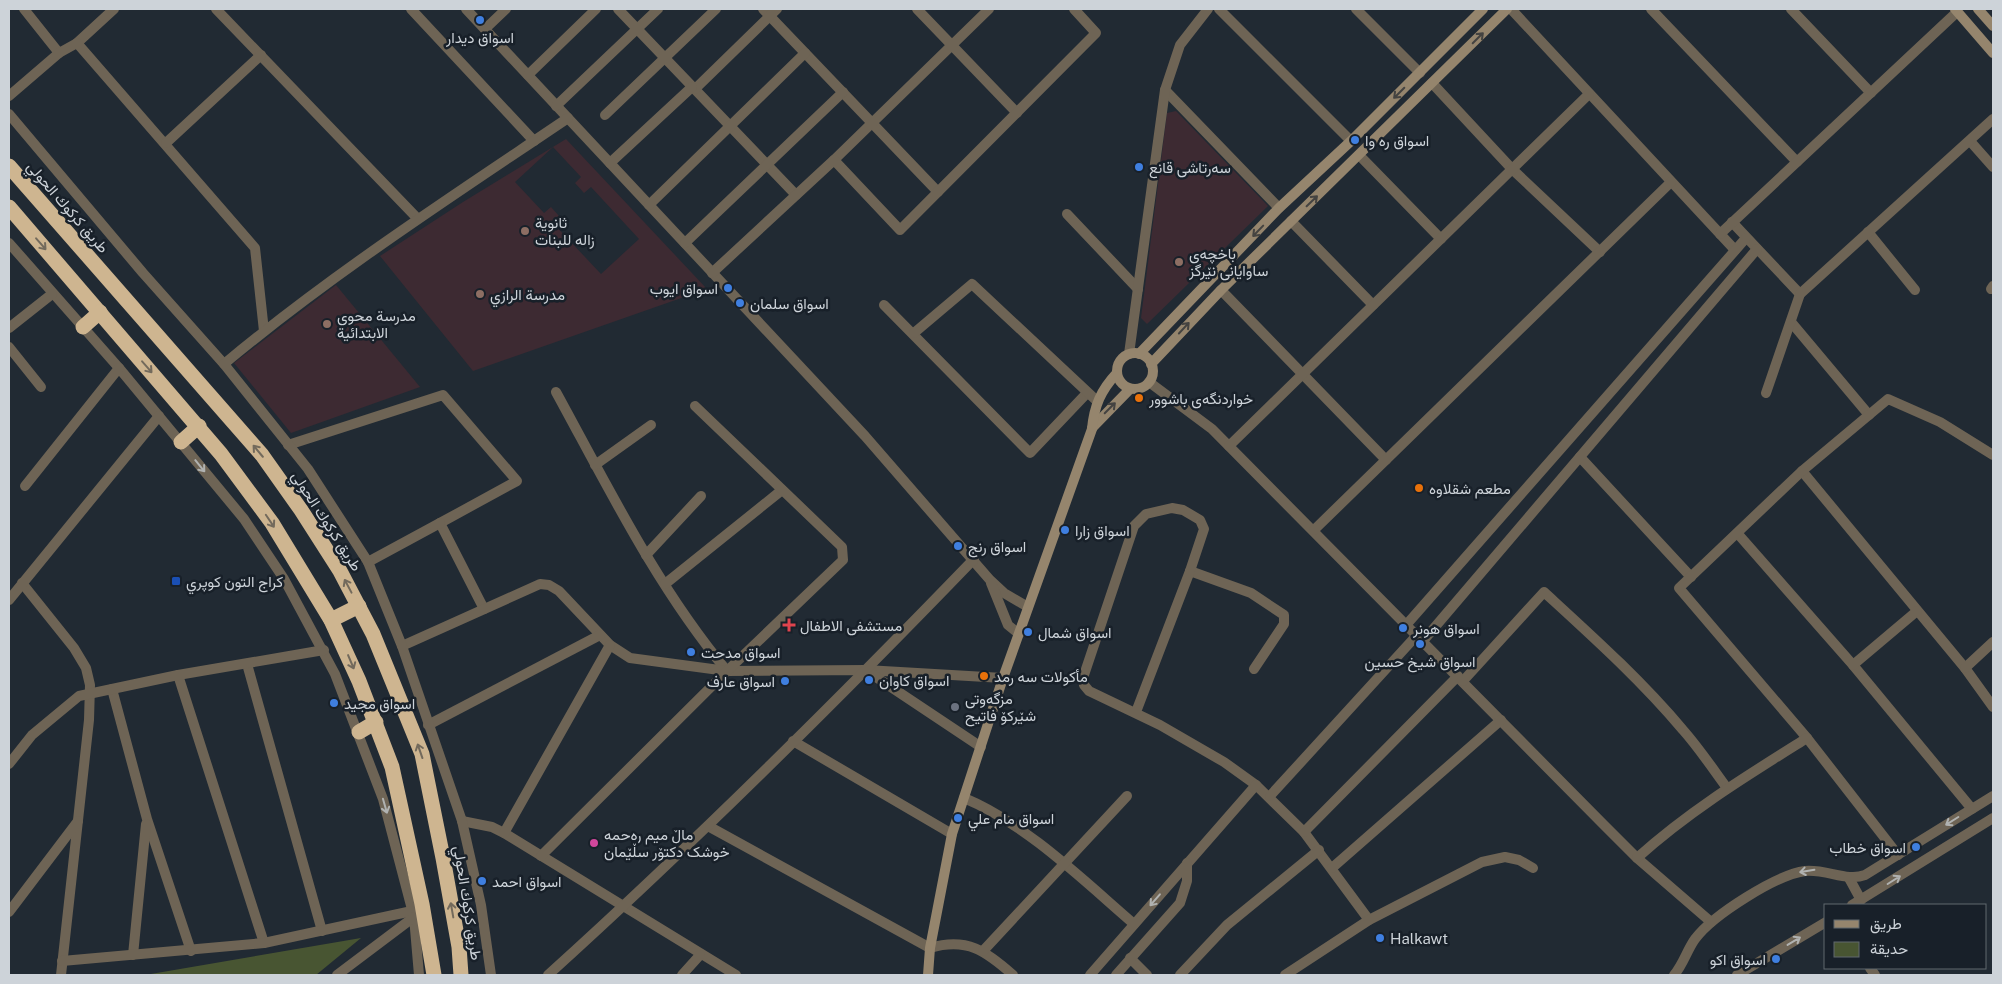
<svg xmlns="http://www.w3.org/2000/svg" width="2002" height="984" viewBox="0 0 2002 984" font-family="'Public Sans',Vazirmatn,sans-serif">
  <rect width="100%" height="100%" fill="#212a33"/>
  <g fill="#3d2a32" fill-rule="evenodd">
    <polygon points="1176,111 1268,206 1147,324 1141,318 1167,113"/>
    <path d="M566,139l141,150 -234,82 -93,-115 83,-54zM553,147l28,30 -6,6 9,10 7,-6 48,52 -38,35 -48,-51 6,-7 -8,-9 -7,6 -29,-31z"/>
    <polygon points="336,285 420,387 291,433 234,363"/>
  </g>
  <polygon fill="#485532" points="361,938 316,975 145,975"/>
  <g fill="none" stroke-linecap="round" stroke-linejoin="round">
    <g stroke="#6e6455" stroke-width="10">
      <polyline points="24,9 59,53"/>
      <polyline points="216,9 417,218"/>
      <polyline points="411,9 534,141"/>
      <polyline points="466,9 865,436 990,580 1004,593 1028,607"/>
      <polyline points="618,9 796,195"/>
      <polyline points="763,9 938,192"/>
      <polyline points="917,9 1017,113"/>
      <polyline points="1219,9 1351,141"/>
      <polyline points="1356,9 1420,73"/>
      <polyline points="1511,9 1735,250"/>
      <polyline points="1651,9 1797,162"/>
      <polyline points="1791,9 1871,93"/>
      <polyline points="485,29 506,9"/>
      <polyline points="77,43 114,9"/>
      <polyline points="528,75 596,9"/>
      <polyline points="1432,83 1512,169 1600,252"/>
      <polyline points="695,89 777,9"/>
      <polyline points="1165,90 1279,208"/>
      <polyline points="9,96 59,53 77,43 255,248 264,331"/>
      <polyline points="556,106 658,9"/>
      <polyline points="9,114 143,273 224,364"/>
      <polyline points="605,115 716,9"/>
      <polyline points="1970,141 1993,167"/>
      <polyline points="166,143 261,55"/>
      <polyline points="1359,155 1441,239"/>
      <polyline points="834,160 989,9"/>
      <polyline points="610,163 692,87"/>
      <polyline points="649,205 805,53"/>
      <polyline points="1067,214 1138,289"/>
      <polyline points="1291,221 1373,305"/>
      <polyline points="1732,222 1800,294"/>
      <polyline points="1868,232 1915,290"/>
      <polyline points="1720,234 1957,12"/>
      <polyline points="9,243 119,368 244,519 284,579 335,674 383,799 414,917 419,975"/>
      <polyline points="685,243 843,92"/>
      <polyline points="712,273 834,160 900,230 1096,33 1074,9"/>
      <polyline points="1991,289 1993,286"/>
      <polyline points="1221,290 1386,460"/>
      <polyline points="884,305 1030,453 1087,393"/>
      <polyline points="1791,322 1869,415"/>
      <polyline points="9,328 52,294"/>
      <polyline points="914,333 972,284 1097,401"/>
      <polyline points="9,347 41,387"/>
      <polyline points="1129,354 1165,90 1180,45 1208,9"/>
      <polyline points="1149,382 1212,429 1604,825 1637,858 1711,922"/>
      <path d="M556,392c52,95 101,195 171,279"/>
      <polyline points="1766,393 1800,294 1993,119"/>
      <polyline points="288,445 443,395 517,481 440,523 484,609"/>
      <polyline points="1229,446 1589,94"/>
      <polyline points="1580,457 1691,577"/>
      <polyline points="595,465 651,425"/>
      <polyline points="1802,471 1965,668 1993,707"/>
      <polyline points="25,486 119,368"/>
      <polyline points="1314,530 1671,182"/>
      <polyline points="1738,534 1853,665 1972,809"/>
      <polyline points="646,555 701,496"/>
      <polyline points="368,562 440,523"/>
      <polyline points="1190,571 1251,593 1284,615 1284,624 1254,669"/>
      <polyline points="22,583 74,648 86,668 90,685 89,720 61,975"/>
      <polyline points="991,583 1008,625 1019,634"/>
      <polyline points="665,584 782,490"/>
      <polyline points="9,600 159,416"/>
      <polyline points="1407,624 1746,238"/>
      <polyline points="1423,641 1757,249"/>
      <polyline points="402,646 540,584 549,585 559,591 610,645 630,658 727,671 866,670 1003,678"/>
      <polyline points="247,664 322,931"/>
      <polyline points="1853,665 1917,611"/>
      <polyline points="1965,668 1993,642"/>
      <polyline points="867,671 981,747"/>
      <polyline points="178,675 264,943"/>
      <path d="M1463,681l81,-89c48,44 97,88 139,138 16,18 30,39 44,58"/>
      <polyline points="112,689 147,819 191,951"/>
      <polyline points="1136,712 1190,571 1204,529 1200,520 1183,510 1172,508 1146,514 1134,526 1083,678 1084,685 1089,691 1160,725 1224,762 1256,785 1304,832 1369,920"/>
      <polyline points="428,725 600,635"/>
      <polyline points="793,741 952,834"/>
      <polyline points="9,764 32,735 79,696 178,675 324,650"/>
      <polyline points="1270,796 1417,635"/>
      <path d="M964,798c61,25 120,83 170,126"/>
      <polyline points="462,821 492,827 504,833 736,975"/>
      <path d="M708,826l222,122c37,-11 56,3 83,27"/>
      <polyline points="1304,832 1458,676"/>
      <polyline points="504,833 610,645"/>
      <polyline points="1898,855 1807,738 1679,588 1802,471 1888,399 1940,422 1993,455"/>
      <polyline points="541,856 727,671 843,560 842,547 695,406"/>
      <path d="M1637,858c52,-47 111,-83 170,-120"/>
      <polyline points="1332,868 1501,720"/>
      <polyline points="1849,878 1861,900"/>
      <polyline points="1852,905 1993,818"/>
      <polyline points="9,912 78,821"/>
      <polyline points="983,951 1127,796"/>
      <polyline points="133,955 146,824"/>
      <polyline points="1130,958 1147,975"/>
      <polyline points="62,961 264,943 412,911"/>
      <polyline points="1870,968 1875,975"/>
      <polyline points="337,975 414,917"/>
      <path d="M491,975l-10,-70 -19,-84 -60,-175 -34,-84 -60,-93 -84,-105c108,-90 227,-167 344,-246"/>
      <path d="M548,975c147,-133 288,-273 426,-416"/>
      <polyline points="682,975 700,955"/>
      <polyline points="1090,975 1256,785"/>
      <polyline points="1116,975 1180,903 1187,881 1187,863"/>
      <polyline points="1180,975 1227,925 1319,850"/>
      <polyline points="1285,975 1369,920 1482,862 1505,857 1519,860 1533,868"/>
      <path d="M1674,975c9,-10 13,-25 21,-36 18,-24 81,-64 110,-68 22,-2 42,11 60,4l128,-79"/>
      <polyline points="1737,975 1826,922"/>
    </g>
    <g stroke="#95856d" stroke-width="10">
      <polyline points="1955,9 1993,53"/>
      <polyline points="1978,9 1993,26"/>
      <circle cx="1135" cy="371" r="18"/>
      <polyline points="1139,354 1279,208 1351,141 1483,9"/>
      <polyline points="1151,364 1221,290 1507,9"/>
      <polyline points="1092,428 1130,389"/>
      <path d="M928,975l2,-27 22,-114 51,-156 89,-249c2,-23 9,-39 25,-56"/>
    </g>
    <g stroke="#ceb590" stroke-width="15">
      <polyline points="9,166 262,455 301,510 340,571 373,634 422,754 443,858 459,947 461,975"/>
      <polyline points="9,207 221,454 272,523 331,620 359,681 392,767 422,904 434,975"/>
      <polyline points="83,327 100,312"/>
      <polyline points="181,442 199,426"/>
      <polyline points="331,620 359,606"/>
      <polyline points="359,732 376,722"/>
    </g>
  </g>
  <defs><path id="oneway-shaft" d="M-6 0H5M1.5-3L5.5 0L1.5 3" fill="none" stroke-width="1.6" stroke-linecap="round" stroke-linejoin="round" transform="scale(1.25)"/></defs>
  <g stroke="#444341">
    <use href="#oneway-shaft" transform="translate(1478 38) rotate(-45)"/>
    <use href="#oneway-shaft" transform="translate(1399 93) rotate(135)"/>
    <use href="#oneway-shaft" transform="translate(1312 201) rotate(-44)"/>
    <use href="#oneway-shaft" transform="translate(1258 231) rotate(134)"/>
    <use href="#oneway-shaft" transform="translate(1184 328) rotate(-47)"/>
    <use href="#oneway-shaft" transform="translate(1110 408) rotate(-45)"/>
  </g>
  <g stroke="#736a5c">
    <use href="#oneway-shaft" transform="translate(41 244) rotate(49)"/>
    <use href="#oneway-shaft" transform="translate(147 367) rotate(49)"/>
    <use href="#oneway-shaft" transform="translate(258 451) rotate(-130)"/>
    <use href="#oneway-shaft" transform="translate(270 521) rotate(56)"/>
    <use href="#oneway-shaft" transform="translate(348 586) rotate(-118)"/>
    <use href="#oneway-shaft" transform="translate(351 662) rotate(67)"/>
    <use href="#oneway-shaft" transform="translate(420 751) rotate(-109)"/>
    <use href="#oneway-shaft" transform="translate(452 910) rotate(-100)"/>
  </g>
  <g stroke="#b0b2b1">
    <use href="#oneway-shaft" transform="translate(200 466) rotate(51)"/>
    <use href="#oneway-shaft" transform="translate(385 806) rotate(74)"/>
    <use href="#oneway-shaft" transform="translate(1952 821) rotate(148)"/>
    <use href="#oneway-shaft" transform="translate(1807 871) rotate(171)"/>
    <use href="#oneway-shaft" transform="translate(1894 880) rotate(-32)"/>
    <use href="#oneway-shaft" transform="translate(1155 900) rotate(131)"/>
    <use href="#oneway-shaft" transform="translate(1794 941) rotate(-31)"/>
  </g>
  <g fill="#3f7fe0" stroke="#182029" stroke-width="2">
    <circle cx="480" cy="20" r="5"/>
    <circle cx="1355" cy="140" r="5"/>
    <circle cx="1139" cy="167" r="5"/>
    <circle cx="728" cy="288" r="5"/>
    <circle cx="740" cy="303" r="5"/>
    <circle cx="1065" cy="530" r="5"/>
    <circle cx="958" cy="546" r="5"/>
    <circle cx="1403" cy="628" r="5"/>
    <circle cx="1028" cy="632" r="5"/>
    <circle cx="1420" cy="644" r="5"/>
    <circle cx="691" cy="652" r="5"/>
    <circle cx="869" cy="680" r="5"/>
    <circle cx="785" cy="681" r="5"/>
    <circle cx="334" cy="703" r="5"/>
    <circle cx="958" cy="818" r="5"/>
    <circle cx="1916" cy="847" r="5"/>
    <circle cx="482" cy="881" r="5"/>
    <circle cx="1380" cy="938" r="5"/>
    <circle cx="1776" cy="959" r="5"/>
  </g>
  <g fill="#8d6e63" stroke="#182029" stroke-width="2">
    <circle cx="525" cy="231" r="5"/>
    <circle cx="1179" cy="262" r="5"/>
    <circle cx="480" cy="294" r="5"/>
    <circle cx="327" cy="324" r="5"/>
  </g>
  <g fill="#e8710a" stroke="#182029" stroke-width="2">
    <circle cx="1139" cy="398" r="5"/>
    <circle cx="1419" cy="488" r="5"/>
    <circle cx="984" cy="676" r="5"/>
  </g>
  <rect fill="#1a4fb4" stroke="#182029" stroke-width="2" x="171" y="576" width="10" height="10" rx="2.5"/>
  <path fill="#e0444e" stroke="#182029" stroke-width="2" d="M786.5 617.5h5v5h5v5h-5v5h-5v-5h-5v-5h5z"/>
  <circle fill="#6b7280" stroke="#182029" stroke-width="2" cx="955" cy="707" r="5"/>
  <circle fill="#d1479c" stroke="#182029" stroke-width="2" cx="594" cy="843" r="5"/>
  <g text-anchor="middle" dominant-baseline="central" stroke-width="5" stroke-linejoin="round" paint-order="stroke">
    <g font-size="15" fill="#cdd3d9" stroke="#182029" text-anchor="start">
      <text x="480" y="37" text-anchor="middle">اسواق ديدار</text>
      <text x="1365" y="140">اسواق ره وا</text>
      <text x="1149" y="167">سەرتاشی قانع</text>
      <text x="535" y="222">ثانوية<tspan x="535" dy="17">زاله للبنات</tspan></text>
      <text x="1189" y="253">باخچەی<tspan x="1189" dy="17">ساوایانی نێرگز</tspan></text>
      <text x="718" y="288" text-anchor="end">اسواق ايوب</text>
      <text x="490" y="294">مدرسة الرازي</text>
      <text x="750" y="303">اسواق سلمان</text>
      <text x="337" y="315">مدرسة محوي<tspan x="337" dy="17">الابتدائية</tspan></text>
      <text x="1149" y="398">خواردنگەی باشوور</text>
      <text x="1429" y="488">مطعم شقلاوه</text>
      <text x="1075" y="530">اسواق زارا</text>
      <text x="968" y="546">اسواق رنج</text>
      <text x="186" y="581">كراج التون كوپري</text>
      <text x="800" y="625">مستشفى الاطفال</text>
      <text x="1413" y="628">اسواق هونر</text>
      <text x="1038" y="632">اسواق شمال</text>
      <text x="701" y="652">اسواق مدحت</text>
      <text x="1420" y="661" text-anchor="middle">اسواق شيخ حسين</text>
      <text x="994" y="676">مأكولات سه رمد</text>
      <text x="879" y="680">اسواق كاوان</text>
      <text x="775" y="681" text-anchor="end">اسواق عارف</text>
      <text x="965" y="698">مزگەوتی<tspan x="965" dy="17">شێرکۆ فاتیح</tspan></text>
      <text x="344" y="703">اسواق مجيد</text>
      <text x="968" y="818">اسواق مام علي</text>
      <text x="604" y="834">ماڵ میم رەحمە<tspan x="604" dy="17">خوشک دکتۆر سڵێمان</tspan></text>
      <text x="1906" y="847" text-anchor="end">اسواق خطاب</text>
      <text x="492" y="881">اسواق احمد</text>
      <text x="1390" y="938">Halkawt</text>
      <text x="1766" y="959" text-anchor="end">اسواق اكو</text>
    </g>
    <g font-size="15" fill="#cdd3d9" stroke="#182029">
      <text transform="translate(68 207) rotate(49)">طريق كركوك الحولي</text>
      <text transform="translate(327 521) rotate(57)">طريق كركوك الحولي</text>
      <text transform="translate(468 903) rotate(81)">طريق كركوك الحولي</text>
    </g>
  </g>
  <rect width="2002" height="984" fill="none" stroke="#cdd3d9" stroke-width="20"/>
  <rect x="1824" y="904" width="162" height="65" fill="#182029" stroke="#60686f"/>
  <rect x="1834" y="920" width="25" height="8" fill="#95856d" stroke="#60686f"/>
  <text x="1870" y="929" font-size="15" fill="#cdd3d9">طريق</text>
  <rect x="1834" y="942" width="25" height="15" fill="#485532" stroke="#60686f"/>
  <text x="1870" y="954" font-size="15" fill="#cdd3d9">حديقة</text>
</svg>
